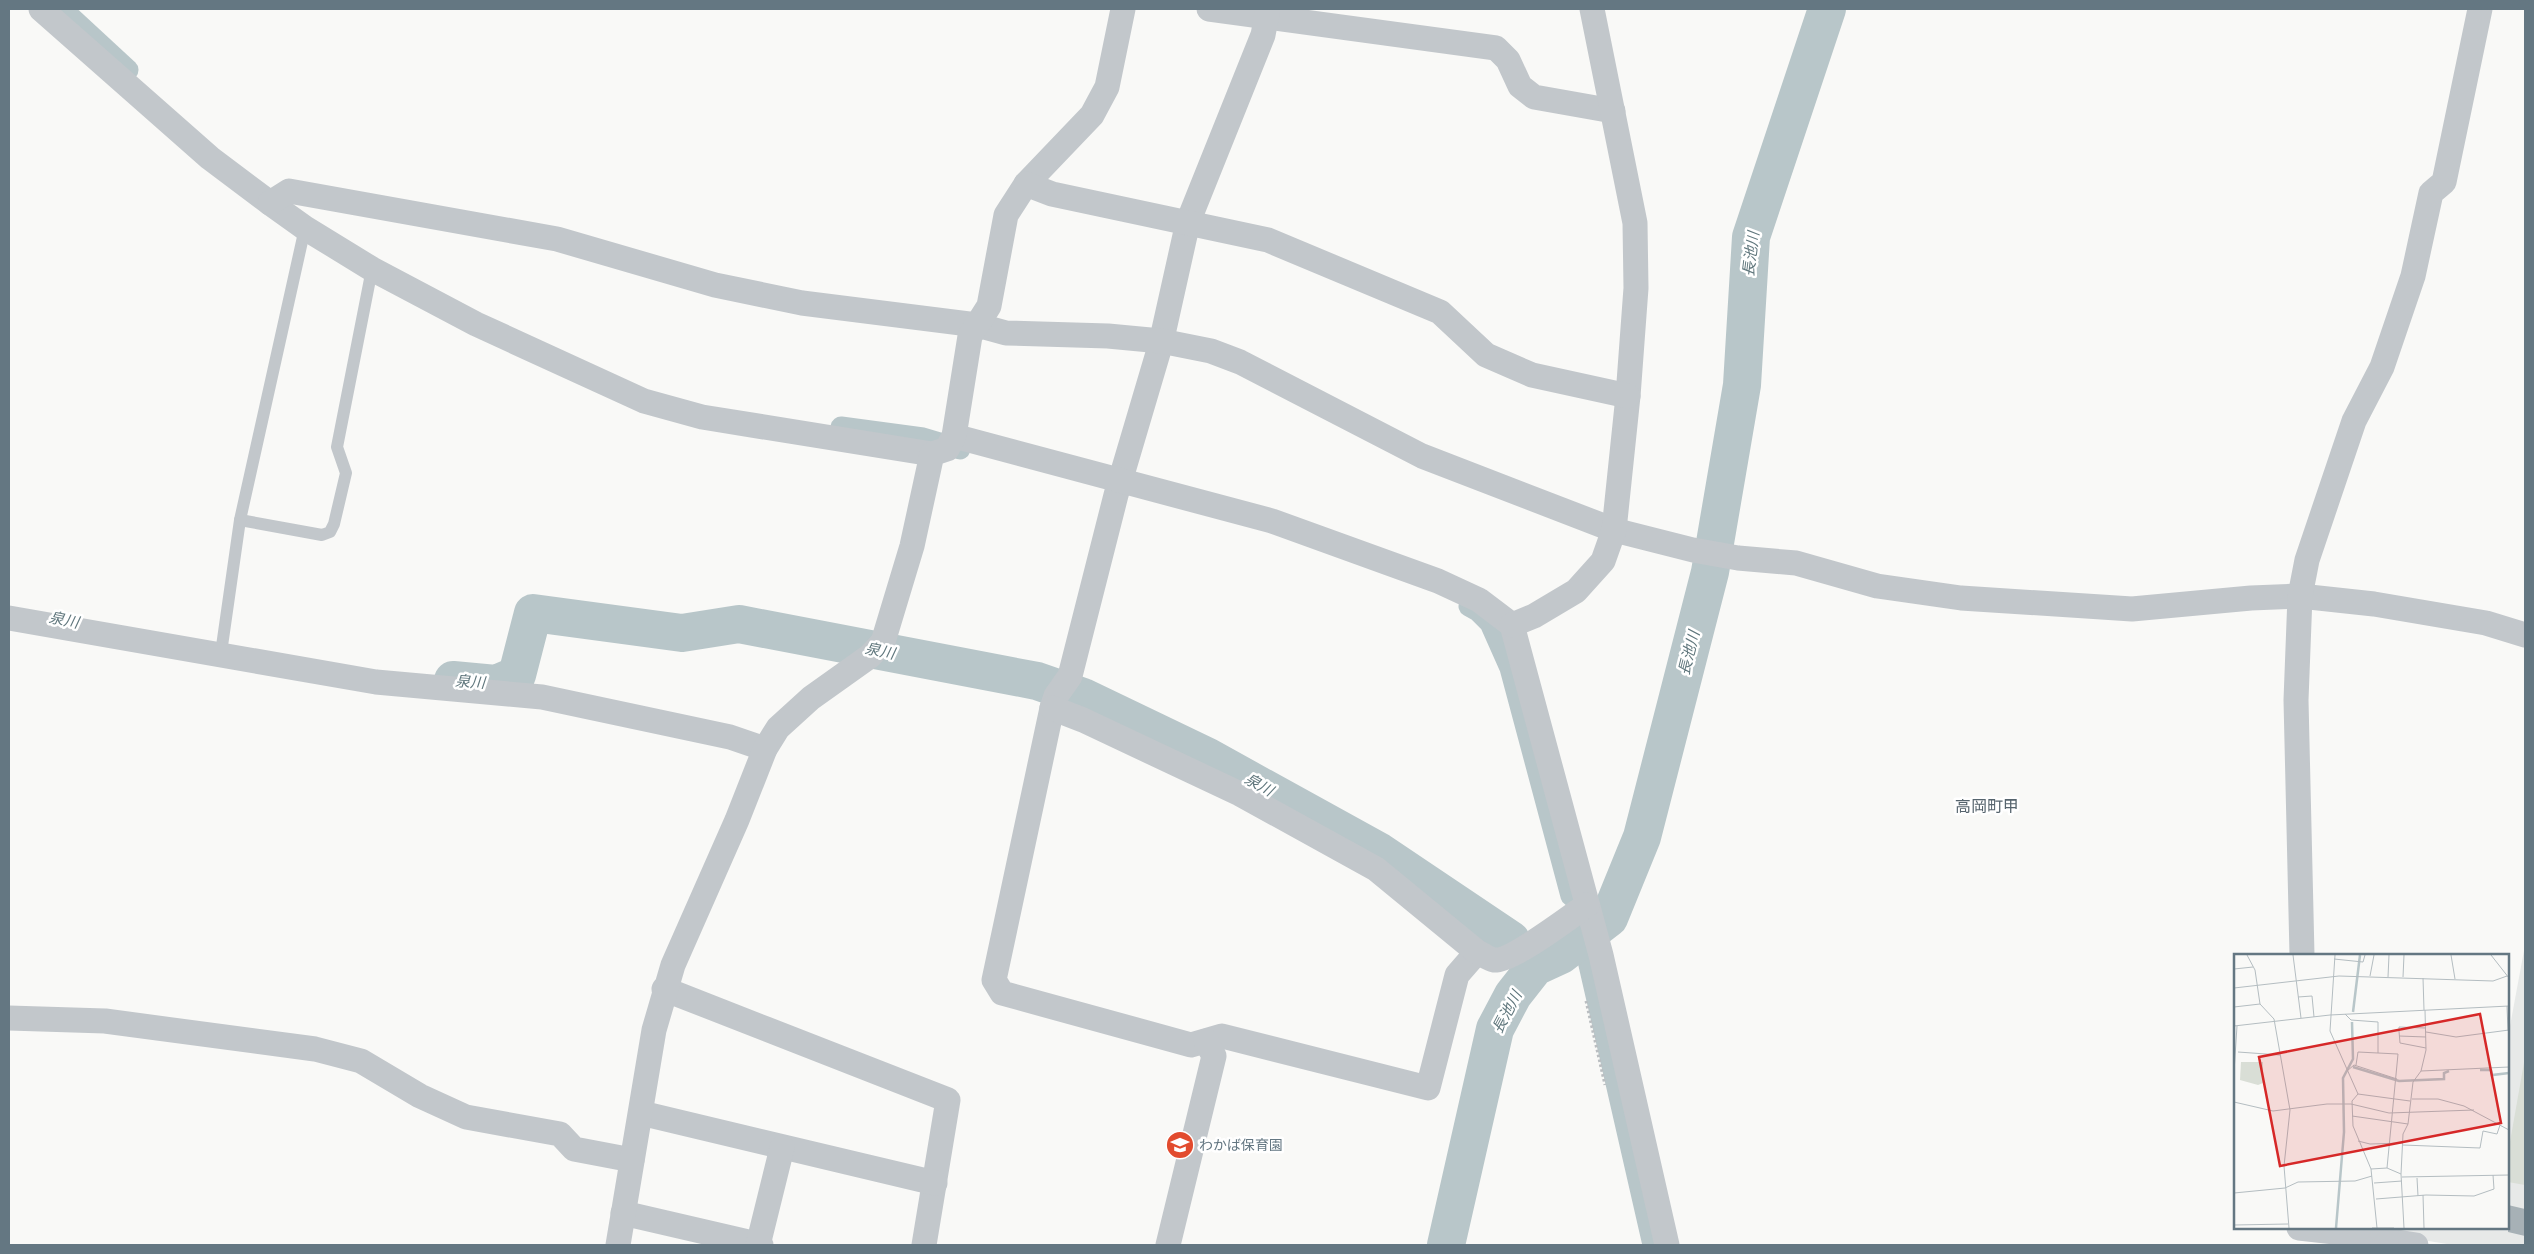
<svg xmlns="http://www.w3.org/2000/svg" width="2534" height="1254" viewBox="0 0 2534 1254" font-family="Rubik,'Noto Sans JP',sans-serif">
  <rect width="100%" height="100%" fill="#f9f9f7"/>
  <polygon fill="#e7e9e8" points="2525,945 2525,1245 2453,1245 2392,1235 2393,1228 2508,1228 2508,1037"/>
  <polygon fill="#d9ded6" points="2525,1057 2525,1185 2508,1182 2508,1153"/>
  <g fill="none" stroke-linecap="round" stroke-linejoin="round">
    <g stroke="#b8c6c9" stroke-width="21">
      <polyline points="62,9 128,70"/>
      <polyline points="841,427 923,438 960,449"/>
      <polyline points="1469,606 1478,611 1490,623 1510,668 1571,896"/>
      <polyline points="1581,930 1653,1245"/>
    </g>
    <g stroke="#b8c6c9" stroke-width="38">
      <polyline points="453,680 496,684 517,675 533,613 682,633 739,624 1037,681 1083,697 1208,757 1380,852 1511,940"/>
      <polyline points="1446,1245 1495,1029 1513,995 1535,967 1561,955 1609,918 1642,837 1710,572 1742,385 1751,237 1827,9"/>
    </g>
  </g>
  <polygon fill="#a7b1b6" points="2508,1205 2525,1209 2525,1236 2508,1232"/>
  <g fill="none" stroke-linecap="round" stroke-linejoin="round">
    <polyline stroke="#babec1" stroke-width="3" stroke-dasharray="2.5 2.5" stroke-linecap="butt" points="1586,1001 1605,1085"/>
    <g stroke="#c2c7cb" stroke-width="12">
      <polyline points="240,520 322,535 330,532 334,524 346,473 337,447 372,269"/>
      <polyline points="221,653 240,520 305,228"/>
    </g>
    <g stroke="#c2c7cb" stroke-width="25">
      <polyline points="41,9 210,158 270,203 305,228 372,269 476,324 644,401 702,417 932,454"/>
      <polyline points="1209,9 1496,48 1508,60 1520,86 1534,97 1613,111"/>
      <polyline points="1268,9 1263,35 1188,222 1161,343 1116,495 1070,676 1056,696 1052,708 994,980 1002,993 1191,1045 1222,1036 1428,1088 1457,975 1477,952"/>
      <polyline points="1026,184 1092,115 1107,87 1123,9"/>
      <polyline points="270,203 289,191 557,239 715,285 802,303 977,325 1006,333 1108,336 1161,341 1211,351 1240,362 1422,456 1614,530 1693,550 1738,558 1796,563 1877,586 1961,598 2132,609 2251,598 2300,596 2374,604 2486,623 2525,635"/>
      <polyline points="954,436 1272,521 1438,581 1479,600 1512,625 1601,955 1667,1245"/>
      <polyline points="9,618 376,682 542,697 730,737 765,749"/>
      <polyline points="1512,625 1534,616 1576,591 1603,561 1614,530 1628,396 1636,288 1635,223 1592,9"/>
      <path d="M1052,708l31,12 157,74 136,75 101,83c5,2 12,7 17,8 17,2 77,-44 93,-55"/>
      <polyline points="2302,955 2296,700 2300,596 2307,560 2354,421 2382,367 2413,276 2431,193 2444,182 2480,9"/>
      <polyline points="664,989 948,1100 924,1245"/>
      <polyline points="9,1018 105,1021 315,1049 361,1061 420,1096 466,1117 560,1134 574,1149 632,1160"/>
      <polyline points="641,1113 935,1183"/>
      <polyline points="623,1213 761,1245"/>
      <polyline points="2299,1228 2335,1232 2416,1245"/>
      <polyline points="618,1245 654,1030 673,965 737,820 765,749 778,728 811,698 870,656 883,642 912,546 932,454 947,449 954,436 970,336 989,306 1006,215 1026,184 1052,194 1268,240 1440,312 1486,355 1532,375 1628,396"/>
      <polyline points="758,1245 782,1148"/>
      <polyline points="1168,1245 1214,1056 1206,1041"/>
    </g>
  </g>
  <defs>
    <symbol id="school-disc" viewBox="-11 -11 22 22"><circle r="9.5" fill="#e24b2e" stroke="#fff"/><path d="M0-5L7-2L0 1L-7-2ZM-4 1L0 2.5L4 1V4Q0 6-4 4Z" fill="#fff"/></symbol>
  </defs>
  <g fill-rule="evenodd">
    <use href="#school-disc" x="1164" y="1129" width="32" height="32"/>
  </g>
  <g text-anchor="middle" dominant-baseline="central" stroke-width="5" stroke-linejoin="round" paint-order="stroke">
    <g font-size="14" fill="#647782" stroke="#fff" text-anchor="start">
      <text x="1199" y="1145">わかば保育園</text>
    </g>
    <g font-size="15" font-style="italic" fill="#5f767c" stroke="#fff">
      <text transform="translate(1751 254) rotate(-83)">長池川</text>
      <text transform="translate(64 620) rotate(11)">泉川</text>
      <text transform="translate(880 651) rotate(11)">泉川</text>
      <text transform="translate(1689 653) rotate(-76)">長池川</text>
      <text transform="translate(470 682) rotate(4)">泉川</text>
      <text transform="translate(1259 785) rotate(29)">泉川</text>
      <text transform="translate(1507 1012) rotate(-62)">長池川</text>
    </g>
    <g font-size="16" fill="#56646d" stroke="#fff">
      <text x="1987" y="806">高岡町甲</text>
    </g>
  </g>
  <g transform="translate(2234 954)">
    <rect width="275" height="275" fill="#f9f9f7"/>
    <path d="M7,108h22v21l-5,2 -18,-5z" fill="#d9ded6"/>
    <path fill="none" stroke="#b8c6c9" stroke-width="2.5" d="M119,58l7,-57M119,113l46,14 45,-2v-6l5,-2M246,116h11l1,5 17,-2M102,274l8,-96 -1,-54 10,-19 -1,-37"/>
    <path fill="none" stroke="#b4bdc1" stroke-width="1" d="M13,1l8,15 5,34 14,15 16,91 -6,56 5,62M59,1l8,63M101,1l-5,76 28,63 52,7M217,1l4,24M257,1l18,23M100,5l29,3 2,-7M0,15l19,-2M136,22l4,-21M154,23l1,-22M169,23l1,-22M189,24l1,32M0,34l105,-12 154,5 14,-5M64,43l14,-1 2,21M273,52l1,25M0,53l26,-3M111,60l6,6 27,2v31M0,72l96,-11 179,-9M192,74l-27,-1v4l1,12 26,5M192,78l30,5 53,-7M165,82l27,1M4,98l42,3M122,111l2,-13 40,2 -11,114M113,117l7,-6 43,14M187,117l88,-4M0,118l3,-46M124,140l-6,7 1,25 18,43 6,59M178,145h26l26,7 45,24M0,148l39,9 54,-7h24l38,9 85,-3M118,162l56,8 5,-42 8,-11 5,-21 -1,-40M124,187l12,3 33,-1M169,191l77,3 3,-17 14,3 3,-9M137,215l16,-1 14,6 3,54M167,220l2,-40 5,-10M168,223l107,-2M183,224l1,18M140,229l28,-2M0,239l51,-5 13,-6 57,-1 17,-5M189,241l1,33M142,245l50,-4 48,1 20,-7 -1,-14M0,271l54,-1M138,274h22"/>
    <path fill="#d62828" fill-opacity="0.15" stroke="#d62828" stroke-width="2.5" d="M246,60l21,109 -221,43 -21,-109z"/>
    <rect width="275" height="275" fill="none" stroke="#647782" stroke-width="2.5"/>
  </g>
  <rect width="2534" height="1254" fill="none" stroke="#647782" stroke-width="20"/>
</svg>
